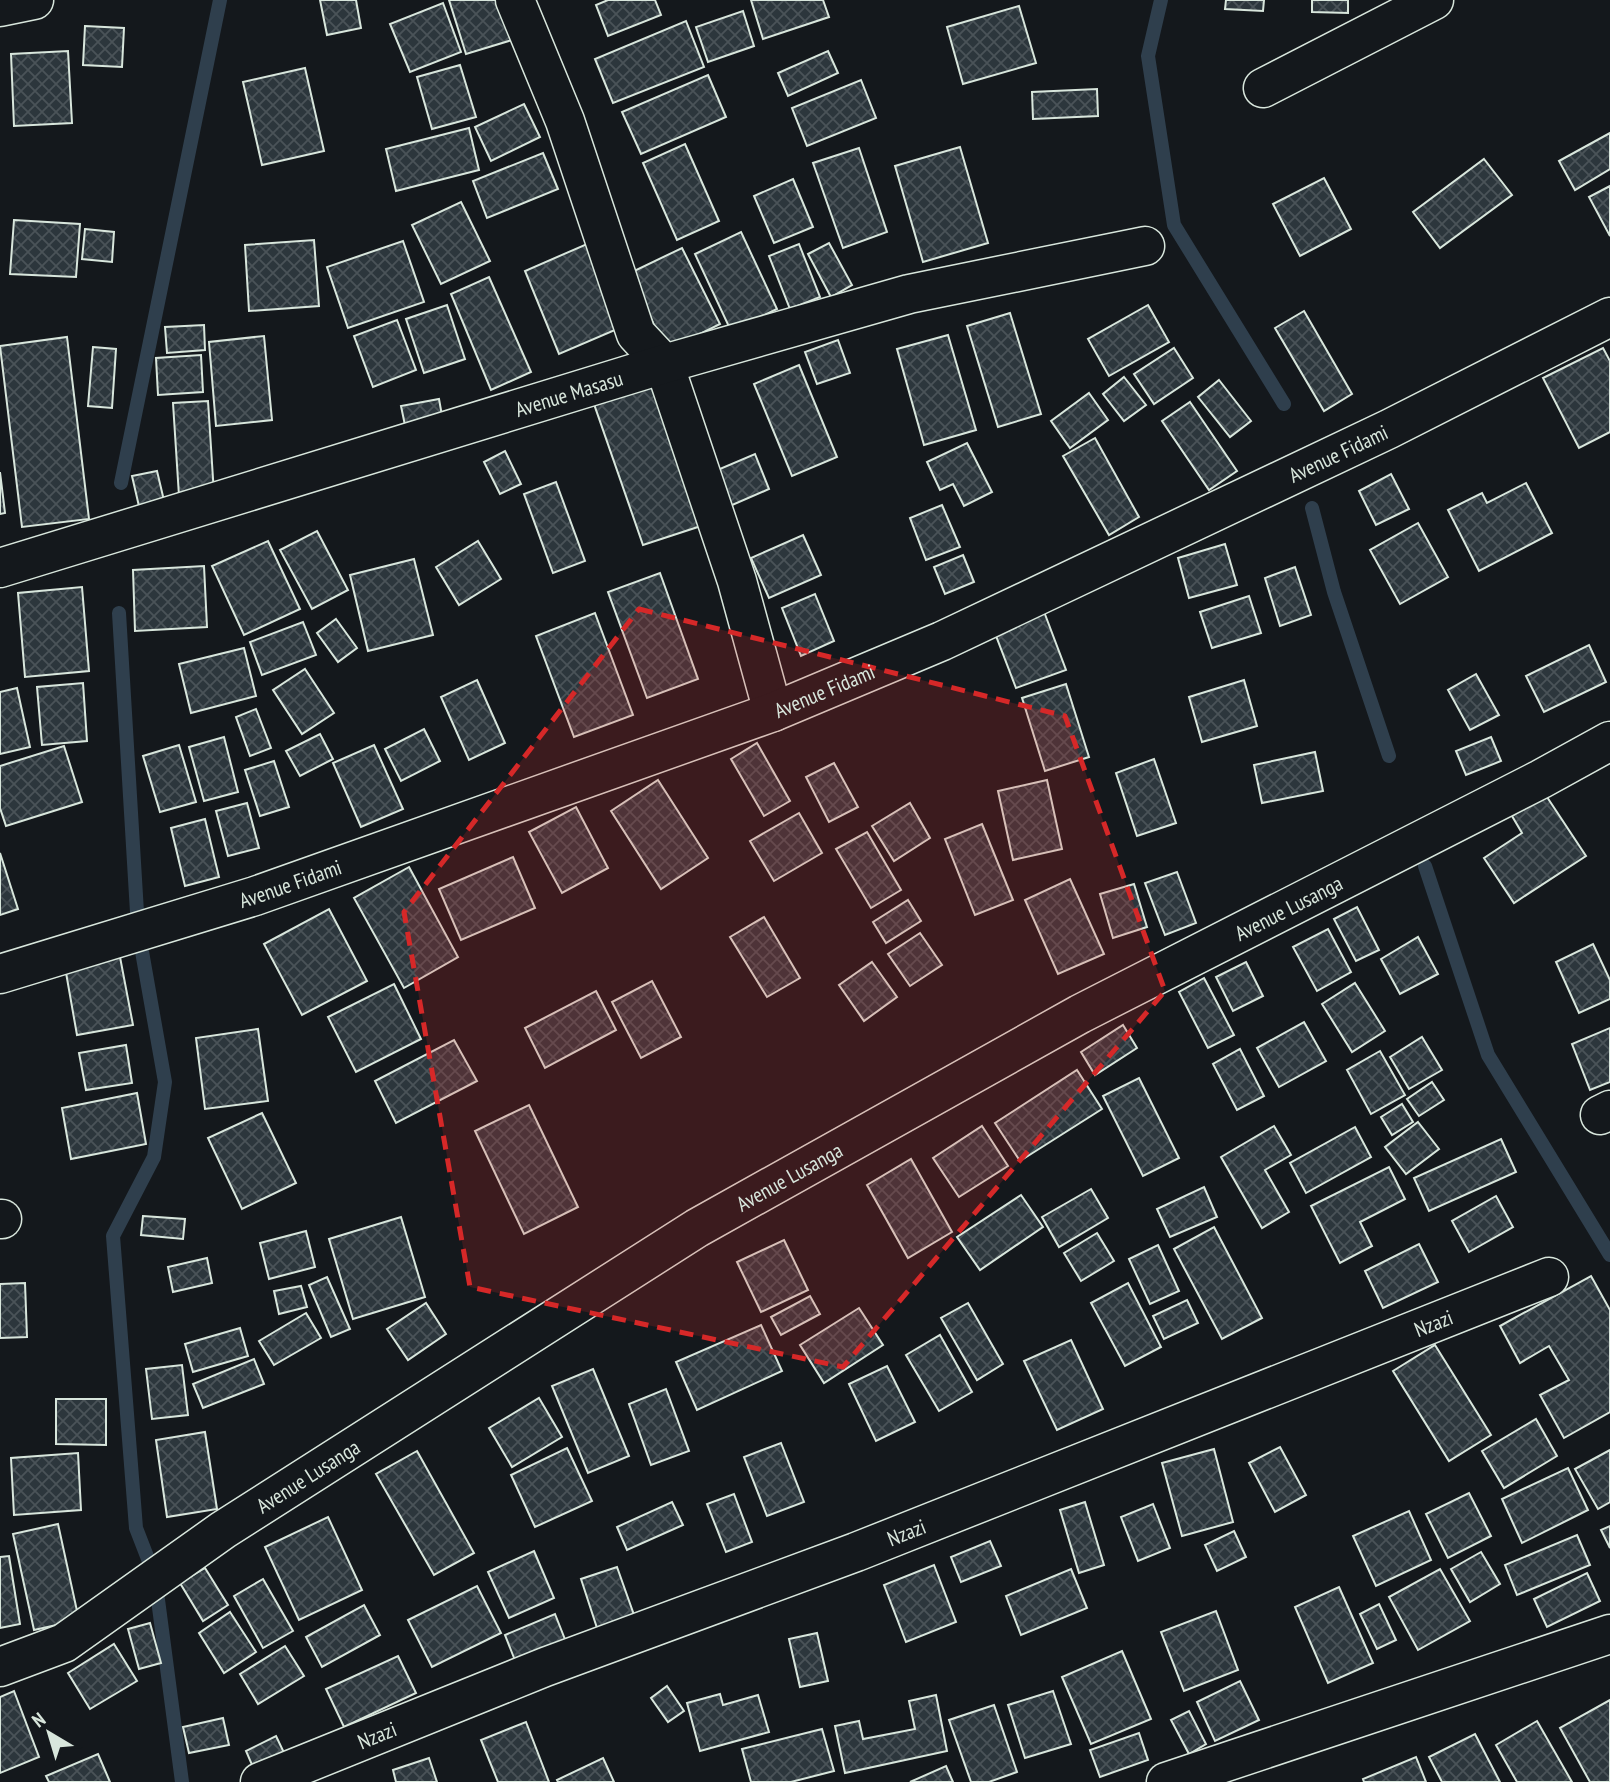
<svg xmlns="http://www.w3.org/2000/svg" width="1610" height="1782" viewBox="0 0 1610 1782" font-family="'PT Sans Narrow',sans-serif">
  <defs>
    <pattern id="building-cross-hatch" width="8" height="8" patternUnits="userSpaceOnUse" patternTransform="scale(1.75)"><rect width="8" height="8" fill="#2c363c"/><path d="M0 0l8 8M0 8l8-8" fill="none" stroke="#4a5358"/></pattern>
  </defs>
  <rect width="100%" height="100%" fill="#14181c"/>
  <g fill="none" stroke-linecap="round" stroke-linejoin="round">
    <g stroke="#2f3f4d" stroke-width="14">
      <polyline points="1161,0 1148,56 1174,225 1284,404"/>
      <polyline points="121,483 220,0"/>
      <polyline points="1312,508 1334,592 1389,756"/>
      <polyline points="119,613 138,929 165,1082 154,1157 113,1236 136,1528 155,1577 182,1782"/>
      <polyline points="1425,866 1488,1055 1610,1255"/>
    </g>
  </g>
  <g fill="url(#building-cross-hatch)" stroke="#d8e6dc" stroke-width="2">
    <polygon points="320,0 356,0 361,28 327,35"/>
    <polygon points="449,0 499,0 512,40 466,54"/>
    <polygon points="608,0 655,0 661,15 608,36 596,5"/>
    <polygon points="751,0 823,0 829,17 763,39"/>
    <polygon points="1226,0 1264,0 1263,11 1225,9"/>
    <polygon points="1312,0 1348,0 1348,13 1312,12"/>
    <polygon points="443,3 461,52 410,72 390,24"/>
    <polygon points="1019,6 1036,63 963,84 947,27"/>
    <polygon points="743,11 754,46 708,62 696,27"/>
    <polygon points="686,21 704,67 613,103 595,59"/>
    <polygon points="85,26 124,28 122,67 83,65"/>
    <polygon points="68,51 72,123 14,126 11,54"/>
    <polygon points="828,51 838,73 788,96 778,73"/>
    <polygon points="460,65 476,117 432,129 417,77"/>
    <polygon points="305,68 324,151 262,165 243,82"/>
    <polygon points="708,75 726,117 641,154 622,112"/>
    <polygon points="861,80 876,118 807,146 792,108"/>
    <polygon points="1097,89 1098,116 1033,119 1032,92"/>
    <polygon points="524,104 540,137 491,161 475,127"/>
    <polygon points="469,128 479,170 396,191 386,149"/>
    <polygon points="1610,133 1610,169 1575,190 1559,161"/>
    <polygon points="685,144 719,221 677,240 643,163"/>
    <polygon points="960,147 988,243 923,262 895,166"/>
    <polygon points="859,148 887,232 843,248 813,163"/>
    <polygon points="543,153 558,189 487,218 473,181"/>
    <polygon points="1484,159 1512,195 1440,248 1413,212"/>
    <polygon points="1324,178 1351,229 1300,256 1273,204"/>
    <polygon points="793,179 813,227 774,243 754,196"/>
    <polygon points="1610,186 1610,236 1589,197"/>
    <polygon points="461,202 490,261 441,284 412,225"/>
    <polygon points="14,220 80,224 76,277 10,274"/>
    <polygon points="85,229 114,232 112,262 82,259"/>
    <polygon points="741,232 777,309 731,331 695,254"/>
    <polygon points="314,240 319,306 249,311 245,245"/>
    <polygon points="403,241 424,302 348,328 327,267"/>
    <polygon points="829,243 852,285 831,297 808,254"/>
    <polygon points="587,244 622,327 559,354 525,271"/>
    <polygon points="799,244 820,297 790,309 769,256"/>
    <polygon points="682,248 720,324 666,351 630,273"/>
    <polygon points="489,277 531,372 491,390 451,294"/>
    <polygon points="447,305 465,359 424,373 406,319"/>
    <polygon points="1148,305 1169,342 1109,376 1088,339"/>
    <polygon points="1304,311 1352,394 1324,411 1275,328"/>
    <polygon points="1010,313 1041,414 998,427 967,326"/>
    <polygon points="397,320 416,370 373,387 354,336"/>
    <polygon points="204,325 205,350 167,353 165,327"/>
    <polygon points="948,335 976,430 924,445 897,349"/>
    <polygon points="264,336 272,420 216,426 209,342"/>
    <polygon points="67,337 89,519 22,527 0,346"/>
    <polygon points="838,340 850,373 817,384 805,352"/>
    <polygon points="93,347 116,349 112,408 88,406"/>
    <polygon points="1174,348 1193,378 1154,404 1134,374"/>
    <polygon points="1603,348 1610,361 1610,432 1579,448 1543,378"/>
    <polygon points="201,355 203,392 158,395 156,358"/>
    <polygon points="799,365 837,457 792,476 754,384"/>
    <polygon points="1124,377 1146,405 1124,421 1103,394"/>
    <polygon points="662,380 710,523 643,545 594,404"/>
    <polygon points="1219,380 1251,421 1230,437 1198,397"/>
    <polygon points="1089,393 1108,420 1070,448 1051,421"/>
    <polygon points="439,399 444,427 407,435 401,406"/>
    <polygon points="208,401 214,494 179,496 173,403"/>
    <polygon points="1190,402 1237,471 1209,490 1162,421"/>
    <polygon points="1095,438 1139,517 1109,535 1063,456"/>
    <polygon points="967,443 992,492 964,506 953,484 940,490 927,462"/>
    <polygon points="505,451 521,484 500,494 484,462"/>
    <polygon points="755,454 769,489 723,509 708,474"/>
    <polygon points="157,471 166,509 141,515 132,476"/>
    <polygon points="0,472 5,513 0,514"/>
    <polygon points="1391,474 1409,509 1376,525 1359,491"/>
    <polygon points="556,482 585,561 553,573 524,494"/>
    <polygon points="1526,483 1552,533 1479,571 1448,510 1482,493 1487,503"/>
    <polygon points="942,505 960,547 926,560 910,518"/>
    <polygon points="1418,523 1448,577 1400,604 1370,550"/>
    <polygon points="317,531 348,590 312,609 280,550"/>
    <polygon points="803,535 821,575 769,598 751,558"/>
    <polygon points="268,541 300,609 244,635 212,566"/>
    <polygon points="478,541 501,579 459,605 436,567"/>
    <polygon points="1225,544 1237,585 1189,598 1178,558"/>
    <polygon points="963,555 974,582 945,594 934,567"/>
    <polygon points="414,559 433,635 368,651 350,575"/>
    <polygon points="204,566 207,627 135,631 133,570"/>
    <polygon points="1295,567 1311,615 1280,626 1265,578"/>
    <polygon points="660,573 698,679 647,698 608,592"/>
    <polygon points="82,587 89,671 25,677 18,593"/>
    <polygon points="815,594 834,641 801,656 782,608"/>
    <polygon points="1249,596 1261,633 1212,648 1200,612"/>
    <polygon points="1043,609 1066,670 1016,688 993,628"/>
    <polygon points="595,613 633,715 574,737 536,636"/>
    <polygon points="336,619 357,648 338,662 317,633"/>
    <polygon points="303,622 316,655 262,675 250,642"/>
    <polygon points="1589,645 1606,682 1544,712 1526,676"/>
    <polygon points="244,648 256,696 191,713 179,664"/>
    <polygon points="305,669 334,713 302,734 273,690"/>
    <polygon points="1476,674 1499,715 1470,730 1448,690"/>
    <polygon points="477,680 505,743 469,760 441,697"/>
    <polygon points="1244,680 1257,726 1202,742 1189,697"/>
    <polygon points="83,683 87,741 42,745 37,687"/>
    <polygon points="1066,684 1089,757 1045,771 1022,698"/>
    <polygon points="17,688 30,747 0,754 0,692"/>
    <polygon points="256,709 271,748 250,756 236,717"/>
    <polygon points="424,729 440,761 401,781 385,749"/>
    <polygon points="320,734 333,759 300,776 286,751"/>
    <polygon points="224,737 238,792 204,801 189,747"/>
    <polygon points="1491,737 1501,761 1466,775 1456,751"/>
    <polygon points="757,743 790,801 764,816 731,759"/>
    <polygon points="179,745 196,802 160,812 143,756"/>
    <polygon points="374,745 403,809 361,827 333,763"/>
    <polygon points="64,746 82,802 6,826 0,808 0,766"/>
    <polygon points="1315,752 1323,791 1262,803 1254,765"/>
    <polygon points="1154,759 1176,823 1137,836 1116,773"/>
    <polygon points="274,761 289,807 260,816 245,770"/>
    <polygon points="834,763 858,807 829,822 806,777"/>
    <polygon points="658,780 708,858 661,889 611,811"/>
    <polygon points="1047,780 1062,849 1013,860 998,791"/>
    <polygon points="1545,794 1586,856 1514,903 1484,858 1522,833 1512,816"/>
    <polygon points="247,803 259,848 228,856 216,811"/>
    <polygon points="910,803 930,838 894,861 872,826"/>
    <polygon points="576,807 608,868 562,893 529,832"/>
    <polygon points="799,813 822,853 774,881 750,841"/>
    <polygon points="205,819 219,877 185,886 171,828"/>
    <polygon points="982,824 1013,900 975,915 945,839"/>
    <polygon points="867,832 901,890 871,908 836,849"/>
    <polygon points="0,853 18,909 0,915"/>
    <polygon points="513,857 535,908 461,940 439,889"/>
    <polygon points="409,867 458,957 404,988 354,898"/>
    <polygon points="1177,872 1196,923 1165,935 1145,883"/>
    <polygon points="1070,879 1104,954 1058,974 1025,900"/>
    <polygon points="1134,884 1147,927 1113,938 1100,894"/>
    <polygon points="908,900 921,921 886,943 873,922"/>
    <polygon points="1357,907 1379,950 1356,961 1334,919"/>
    <polygon points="329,909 367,981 302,1015 264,944"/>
    <polygon points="764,917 800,978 767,997 730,937"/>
    <polygon points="1328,929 1351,972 1317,991 1293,947"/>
    <polygon points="920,933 942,965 910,986 888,954"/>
    <polygon points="1418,937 1438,974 1400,994 1381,959"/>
    <polygon points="1593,944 1610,980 1610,999 1579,1013 1556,962"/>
    <polygon points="120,957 133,1025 77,1035 65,967"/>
    <polygon points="872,962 897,997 864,1021 839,985"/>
    <polygon points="1246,962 1263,996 1233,1011 1216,977"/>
    <polygon points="1204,978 1234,1035 1208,1048 1179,992"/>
    <polygon points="652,981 681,1037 641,1058 612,1002"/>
    <polygon points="1355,983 1385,1031 1352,1052 1322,1004"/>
    <polygon points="394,984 421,1039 356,1072 328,1017"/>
    <polygon points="596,991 616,1030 545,1068 525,1028"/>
    <polygon points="1304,1022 1326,1061 1279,1087 1257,1048"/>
    <polygon points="1123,1025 1137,1048 1095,1075 1081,1052"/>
    <polygon points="1610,1028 1610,1082 1590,1090 1572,1044"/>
    <polygon points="258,1029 268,1101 205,1109 196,1038"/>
    <polygon points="1422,1037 1442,1070 1409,1089 1390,1057"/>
    <polygon points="454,1040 477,1081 396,1123 375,1081"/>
    <polygon points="126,1045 132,1083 86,1090 79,1053"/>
    <polygon points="1240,1049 1264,1096 1237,1110 1213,1064"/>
    <polygon points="1380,1051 1405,1095 1371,1114 1347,1070"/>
    <polygon points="1077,1070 1102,1109 1020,1161 995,1123"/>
    <polygon points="1139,1078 1179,1158 1143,1176 1103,1096"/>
    <polygon points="1432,1082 1444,1100 1419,1116 1407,1099"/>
    <polygon points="137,1093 146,1144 71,1159 62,1108"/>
    <polygon points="1402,1104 1413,1122 1392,1135 1381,1117"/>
    <polygon points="529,1105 578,1207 524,1234 475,1131"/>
    <polygon points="262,1113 296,1183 242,1209 208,1138"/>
    <polygon points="1418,1122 1439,1149 1406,1174 1385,1147"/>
    <polygon points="982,1126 1008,1166 959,1197 933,1158"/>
    <polygon points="1274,1126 1291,1155 1265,1170 1289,1212 1262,1228 1221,1157"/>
    <polygon points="1355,1127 1371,1157 1306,1193 1290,1163"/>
    <polygon points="1501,1139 1516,1172 1429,1211 1414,1178"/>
    <polygon points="911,1159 952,1232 908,1258 867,1185"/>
    <polygon points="1389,1167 1405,1199 1360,1222 1372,1246 1340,1263 1311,1206"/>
    <polygon points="1204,1187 1217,1217 1170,1237 1157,1209"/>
    <polygon points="1091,1189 1108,1218 1059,1247 1042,1217"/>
    <polygon points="1021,1195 1043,1227 980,1270 957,1237"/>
    <polygon points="1496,1196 1513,1227 1469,1252 1452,1221"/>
    <polygon points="143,1216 185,1219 183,1239 141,1235"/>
    <polygon points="401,1217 425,1297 353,1319 329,1239"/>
    <polygon points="1214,1227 1262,1318 1222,1339 1174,1249"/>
    <polygon points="306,1231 315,1267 269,1279 260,1243"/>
    <polygon points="1097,1233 1114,1261 1081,1281 1064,1253"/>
    <polygon points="784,1240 808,1290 761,1312 737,1262"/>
    <polygon points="1419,1244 1438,1282 1383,1308 1365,1271"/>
    <polygon points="1158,1245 1179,1291 1150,1304 1129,1259"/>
    <polygon points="207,1258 212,1283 173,1292 168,1267"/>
    <polygon points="1591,1276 1610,1310 1610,1412 1564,1438 1540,1395 1569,1380 1549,1346 1520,1363 1500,1326"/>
    <polygon points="327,1277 350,1329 331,1337 309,1285"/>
    <polygon points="25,1283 27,1337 0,1338 0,1284"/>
    <polygon points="1128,1283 1161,1347 1125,1366 1091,1303"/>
    <polygon points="301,1286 307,1307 279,1314 274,1291"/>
    <polygon points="810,1296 820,1314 781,1335 771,1317"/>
    <polygon points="1187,1300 1198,1323 1164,1339 1153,1316"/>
    <polygon points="426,1303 446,1334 408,1360 387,1329"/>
    <polygon points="968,1303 1003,1364 977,1380 941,1318"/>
    <polygon points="859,1308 883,1345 824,1383 800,1345"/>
    <polygon points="306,1313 321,1338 274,1365 259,1341"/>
    <polygon points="761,1325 782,1371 697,1410 676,1362"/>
    <polygon points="240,1328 248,1356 193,1372 185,1344"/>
    <polygon points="940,1335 972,1392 939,1411 906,1355"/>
    <polygon points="1071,1340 1103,1409 1057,1430 1024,1361"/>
    <polygon points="1435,1345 1491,1435 1449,1461 1393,1371"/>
    <polygon points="254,1359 264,1384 203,1408 193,1384"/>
    <polygon points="182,1365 188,1415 152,1419 146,1369"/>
    <polygon points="887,1366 915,1422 876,1441 849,1384"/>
    <polygon points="593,1369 629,1456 588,1473 552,1386"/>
    <polygon points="666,1389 689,1451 651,1465 629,1404"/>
    <polygon points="539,1398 562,1437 512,1467 489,1428"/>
    <polygon points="56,1399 106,1399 106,1445 56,1444"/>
    <polygon points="1536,1419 1557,1456 1504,1488 1482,1451"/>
    <polygon points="205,1432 217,1509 167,1517 156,1440"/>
    <polygon points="781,1443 804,1502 767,1516 744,1457"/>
    <polygon points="1280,1447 1306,1495 1275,1512 1249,1463"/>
    <polygon points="567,1448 592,1501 535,1527 511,1475"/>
    <polygon points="1214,1449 1233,1522 1182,1536 1162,1463"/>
    <polygon points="1610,1450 1610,1502 1598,1509 1575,1469"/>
    <polygon points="417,1451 474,1553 434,1575 376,1474"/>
    <polygon points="78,1453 81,1510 14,1515 11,1458"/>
    <polygon points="1568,1468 1588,1510 1522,1543 1502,1499"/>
    <polygon points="1469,1493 1491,1536 1448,1558 1426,1514"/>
    <polygon points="734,1494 752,1542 726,1552 707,1504"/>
    <polygon points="672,1502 683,1525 627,1550 617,1527"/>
    <polygon points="1085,1502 1104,1565 1079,1573 1060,1510"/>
    <polygon points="1153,1504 1170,1548 1138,1561 1121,1517"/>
    <polygon points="1409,1511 1431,1560 1376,1586 1353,1536"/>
    <polygon points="328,1517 362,1590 299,1620 265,1547"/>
    <polygon points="58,1524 79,1620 34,1630 13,1534"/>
    <polygon points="1610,1526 1610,1548 1601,1530"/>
    <polygon points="1234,1531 1246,1557 1217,1571 1205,1545"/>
    <polygon points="1577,1535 1590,1565 1517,1595 1505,1565"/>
    <polygon points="990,1541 1001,1566 961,1582 951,1557"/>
    <polygon points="534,1551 554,1598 509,1618 488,1572"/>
    <polygon points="1481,1552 1500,1584 1470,1602 1451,1569"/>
    <polygon points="9,1556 20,1624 0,1628 0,1557"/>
    <polygon points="934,1565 956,1622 906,1642 884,1585"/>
    <polygon points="617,1567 634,1615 597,1628 581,1579"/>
    <polygon points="205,1568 228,1605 203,1621 180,1583"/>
    <polygon points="1071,1569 1087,1608 1021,1635 1006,1596"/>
    <polygon points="1440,1569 1470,1621 1418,1650 1389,1597"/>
    <polygon points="1587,1573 1600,1601 1547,1627 1534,1599"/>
    <polygon points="263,1579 293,1631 263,1648 234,1596"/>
    <polygon points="477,1586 501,1633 432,1667 408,1620"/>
    <polygon points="1339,1587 1373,1663 1328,1683 1295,1607"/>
    <polygon points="1379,1604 1396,1640 1377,1649 1360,1614"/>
    <polygon points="364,1605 380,1635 322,1667 306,1637"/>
    <polygon points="1216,1611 1238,1670 1184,1691 1161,1632"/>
    <polygon points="230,1612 256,1652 224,1673 199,1633"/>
    <polygon points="555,1614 566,1642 516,1663 505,1635"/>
    <polygon points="150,1623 161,1663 139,1669 128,1629"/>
    <polygon points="817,1633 828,1681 800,1687 789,1639"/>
    <polygon points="114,1644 137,1681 90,1709 68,1673"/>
    <polygon points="285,1646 304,1676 258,1704 240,1674"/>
    <polygon points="1122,1651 1151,1719 1091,1744 1062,1677"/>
    <polygon points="398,1656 416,1693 344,1727 326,1689"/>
    <polygon points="1240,1681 1259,1720 1215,1741 1197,1702"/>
    <polygon points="667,1686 684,1711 668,1722 651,1698"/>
    <polygon points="14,1691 39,1757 0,1773 0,1697"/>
    <polygon points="1053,1691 1071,1744 1025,1758 1008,1705"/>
    <polygon points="720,1694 723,1705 758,1695 769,1732 700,1751 687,1703"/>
    <polygon points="936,1695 947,1751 845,1773 835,1726 859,1721 863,1739 915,1729 909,1701"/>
    <polygon points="1610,1700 1610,1782 1590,1782 1560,1728"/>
    <polygon points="994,1705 1017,1772 989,1782 971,1782 949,1720"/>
    <polygon points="1189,1711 1206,1744 1189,1754 1171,1720"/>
    <polygon points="223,1718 229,1745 189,1753 183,1727"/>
    <polygon points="1537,1721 1572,1782 1517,1782 1496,1745"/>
    <polygon points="526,1722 549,1782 498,1782 481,1740"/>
    <polygon points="822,1729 834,1771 791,1782 751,1782 742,1749"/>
    <polygon points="1139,1733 1148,1760 1100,1777 1090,1750"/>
    <polygon points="1475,1734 1500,1782 1442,1782 1429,1757"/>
    <polygon points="276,1736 287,1759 256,1774 246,1751"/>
    <polygon points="98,1754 110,1782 49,1782 46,1776"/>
    <polygon points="1416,1757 1426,1782 1364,1782 1363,1779"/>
    <polygon points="429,1758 437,1782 396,1782 393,1770"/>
    <polygon points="603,1758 614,1782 558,1782 557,1780"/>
    <polygon points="946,1766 953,1782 910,1782"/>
  </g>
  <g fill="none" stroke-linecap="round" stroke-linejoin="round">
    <defs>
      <g id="minor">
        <polyline points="515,0 565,121 636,334 664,364 737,581 773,712"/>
        <polyline points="0,7 34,0"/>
        <polyline points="1263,88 1434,0"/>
        <path id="s1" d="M0,568l664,-204 245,-70 236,-48"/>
        <path id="s2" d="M0,974l255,-78 518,-184 169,-71 447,-212 221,-112"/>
        <polyline points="1600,1115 1610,1110"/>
        <polyline points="0,1219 2,1219"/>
        <path id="s3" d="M0,1667l64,-24 159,-113 474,-302 383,-214 461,-235 69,-38"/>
        <path id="s4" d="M260,1782l285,-115 311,-115 693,-275"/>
        <polyline points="1166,1782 1610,1634"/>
      </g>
    </defs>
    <use href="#minor" stroke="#d8e6dc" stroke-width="41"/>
    <use href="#minor" stroke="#14181c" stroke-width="38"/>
  </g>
  <path fill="#d62828" fill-opacity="0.2" stroke="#d62828" stroke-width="5" stroke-dasharray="14 9" stroke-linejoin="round" d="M639,609l426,107 100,275 -322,376 -373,-80 -66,-375z"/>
  <g text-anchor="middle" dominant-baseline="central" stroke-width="5" stroke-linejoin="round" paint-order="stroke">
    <g font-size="21" fill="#d8e6dc" stroke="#14181c">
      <text stroke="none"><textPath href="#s1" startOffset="595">Avenue Masasu</textPath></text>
      <text stroke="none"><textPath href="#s2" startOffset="1438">Avenue Fidami</textPath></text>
      <text stroke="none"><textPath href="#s2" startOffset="872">Avenue Fidami</textPath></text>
      <text stroke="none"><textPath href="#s2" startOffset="304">Avenue Fidami</textPath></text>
      <text stroke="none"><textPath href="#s3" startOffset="1498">Avenue Lusanga</textPath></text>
      <text stroke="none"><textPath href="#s3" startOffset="931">Avenue Lusanga</textPath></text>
      <text stroke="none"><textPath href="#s4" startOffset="1260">Nzazi</textPath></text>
      <text stroke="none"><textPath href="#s3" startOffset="364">Avenue Lusanga</textPath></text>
      <text stroke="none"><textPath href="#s4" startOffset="693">Nzazi</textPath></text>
      <text stroke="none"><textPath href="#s4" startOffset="126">Nzazi</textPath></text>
    </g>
  </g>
  <g transform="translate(49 1733) rotate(322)" stroke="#14181c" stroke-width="5" paint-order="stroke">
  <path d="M0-5L12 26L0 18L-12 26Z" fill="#d8e6dc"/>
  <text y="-10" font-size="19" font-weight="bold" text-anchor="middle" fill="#d8e6dc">N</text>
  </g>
</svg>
